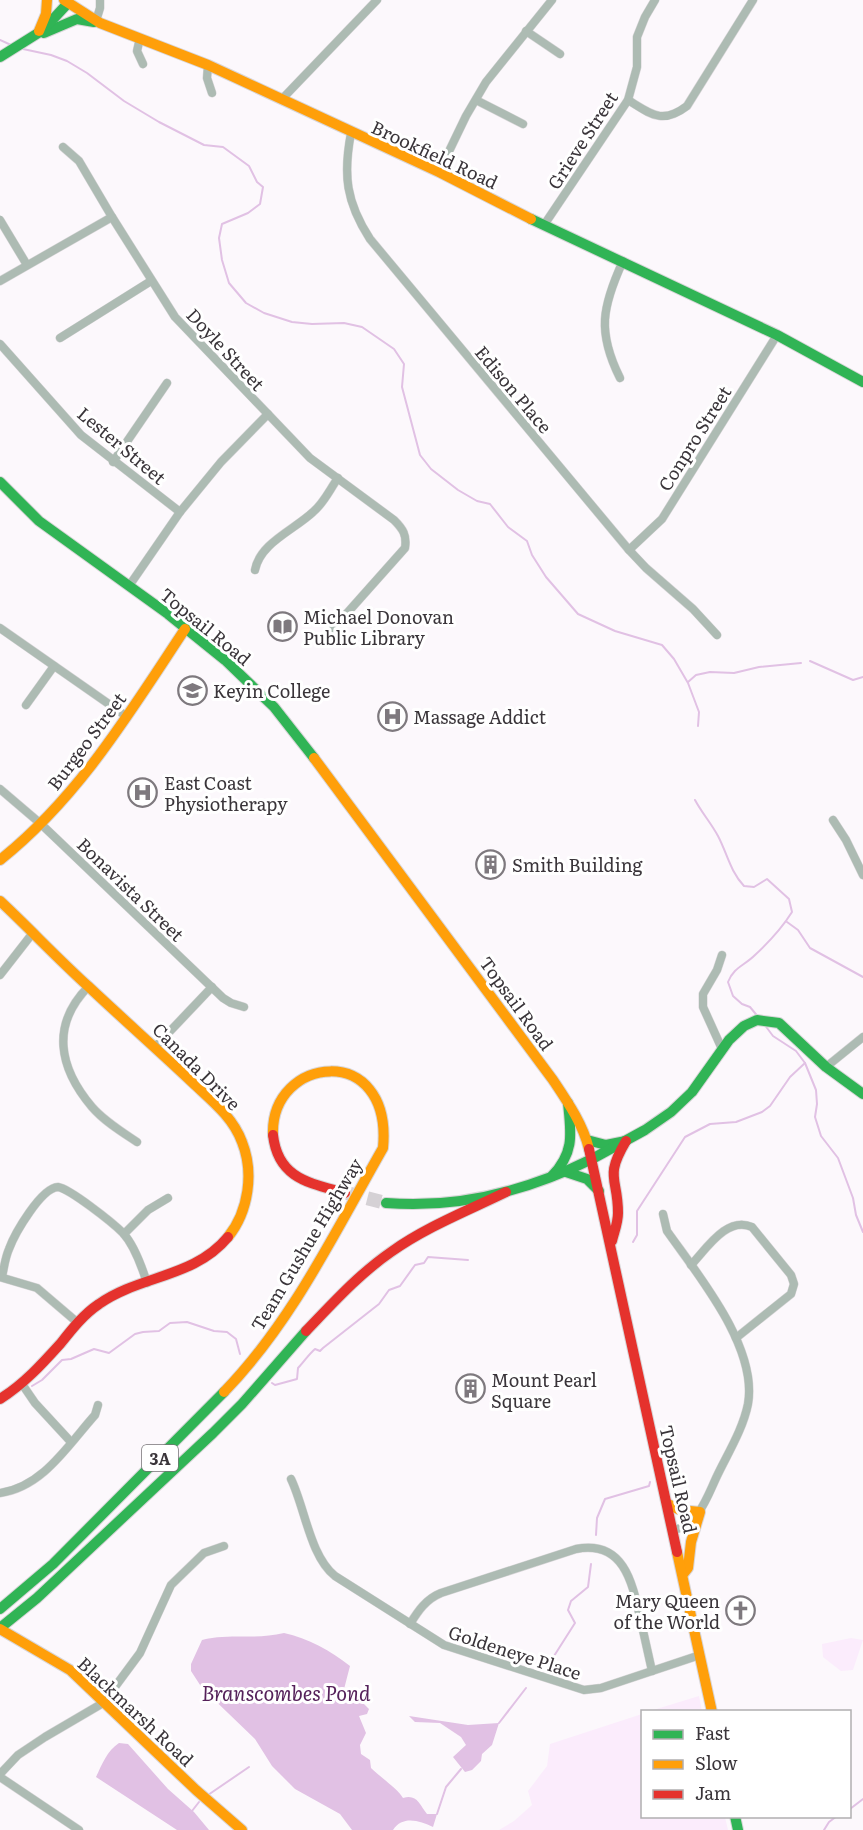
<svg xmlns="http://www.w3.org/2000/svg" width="863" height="1830" viewBox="0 0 863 1830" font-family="Literata,serif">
  <rect width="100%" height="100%" fill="#fcf8fc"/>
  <g fill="#fbecfc">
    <polygon points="851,1638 863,1640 853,1670 841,1671 823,1657 822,1644"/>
    <polygon points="699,1696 702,1711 650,1711"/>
    <polygon points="642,1714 642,1816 725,1817 728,1830 499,1830 514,1821 532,1805 528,1791 547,1766 550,1744"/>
  </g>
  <g fill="#e1c1e4">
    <path d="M284,1633c24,5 47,18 66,33l-7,27 19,9 7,7 -2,5 -8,2 7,17 -6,12 1,9 9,6 1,8c9,9 27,21 32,30 14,-4 16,6 24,16h10l-4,13c-13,-6 -30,-12 -40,3h-41l-12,-16 -45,-25 -23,-23 -17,-27 -53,-51 -11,-17v-7l11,-24c27,-7 54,0 82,-7z"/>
    <polygon points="409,1716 468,1725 499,1723 492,1745 482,1754 481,1761 472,1770 465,1772 453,1757 466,1745 461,1737 440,1723 415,1722"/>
    <path d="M119,1743l9,1 40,45 26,23 15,18h-32l-81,-53c6,-13 11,-26 23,-34z"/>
  </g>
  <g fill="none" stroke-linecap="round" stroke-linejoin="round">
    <g stroke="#e1c1e4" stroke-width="2">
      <polyline points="0,40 11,45"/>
      <polyline points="23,49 51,55 67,61 87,73 124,101 159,122 204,145 223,147 249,166 257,182 263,187 260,204 248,213 222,224 219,238 222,260 229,283 246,303 264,313 292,322 312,324 344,323 362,327 394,349 404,364 402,387 420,455 431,469 458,490 477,501 490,504 508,527 527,541 532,555 546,577 578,614 615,631 662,645 674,659 688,683 699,712 698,726"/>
      <polyline points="810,661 853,680 863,677"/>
      <polyline points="688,682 696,675 710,672 734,673 759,667 801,663"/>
      <path d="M695,800c7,13 16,23 23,36 9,17 12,35 26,50l10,1 13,-8 22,20 3,13c-10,16 -23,30 -37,43 -11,11 -21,12 -27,27l5,14 9,8 8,3 9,11"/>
      <polyline points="787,922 798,930 810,948 863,977"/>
      <polyline points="764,1024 773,1036 796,1051 805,1063 816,1090 817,1104 815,1117 821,1136 838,1158 853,1198 856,1215 863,1232"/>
      <polyline points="633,1242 637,1235 637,1211 685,1137 710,1124 736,1122 762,1112 770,1106 790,1077 805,1063"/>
      <path d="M272,1383l3,2 22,-6 1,-11c6,-6 10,-13 17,-19l5,2 3,-3 56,-44 10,-14 11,-4 15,-21 9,-2 4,-6 40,3"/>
      <polyline points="32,1386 42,1380 62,1360 71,1359 94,1349 109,1353 135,1334 143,1332 159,1331 170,1323 187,1322 214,1331 227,1332 236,1339 240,1354"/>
      <polyline points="596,1535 597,1518 605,1499 649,1486 650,1482"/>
      <polyline points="547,1667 575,1623 568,1610 571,1601 588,1587 591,1564"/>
      <polyline points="499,1723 526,1688"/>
      <polyline points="208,1795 249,1767"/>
      <polyline points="850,1809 863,1799"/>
      <polyline points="192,1811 199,1802"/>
      <polyline points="437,1814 446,1787 461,1769"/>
      <polyline points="824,1830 829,1822 837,1816"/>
    </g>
    <polyline stroke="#d5d1d5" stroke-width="14" stroke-dasharray="14 7" stroke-linecap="butt" points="347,1193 386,1203"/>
    <defs>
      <g id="street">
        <polyline points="96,21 100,8 100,0"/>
        <polyline points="526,31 560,54"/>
        <polyline points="140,38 137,51 143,64"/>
        <polyline points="208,65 207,78 212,93"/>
        <polyline points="283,98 377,0"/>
        <polyline points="476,100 523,124"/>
        <path d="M628,100c23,14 34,25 59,6l66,-106"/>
        <path d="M351,133c-8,42 -5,69 19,106l259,311 17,18 47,41 24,26"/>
        <path d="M63,147l16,14 33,56 63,100 135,141 84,62c9,9 13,15 11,28l-73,82"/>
        <polyline points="439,172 466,116 486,82 552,0"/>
        <polyline points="0,220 27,265"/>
        <polyline points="544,225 628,100 637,67 637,37 645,17 655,0"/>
        <polyline points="0,281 112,217"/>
        <polyline points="60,338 151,281"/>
        <polyline points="0,344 81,435 180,512"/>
        <path d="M620,378c-23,-46 -18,-71 3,-117"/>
        <polyline points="113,462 167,383"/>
        <polyline points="629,550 662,519 777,335"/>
        <path d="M255,570c5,-27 39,-40 58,-58 11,-9 17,-23 25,-34"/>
        <polyline points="129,586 180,512 221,462 268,414"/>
        <polyline points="0,628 126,716"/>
        <polyline points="26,705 54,666"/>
        <polyline points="0,789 41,824 223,998 231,1003 244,1007"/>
        <polyline points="833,820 846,840 863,875"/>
        <polyline points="0,975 32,934"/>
        <path d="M89,986c-39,39 -30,82 3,121 12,14 30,25 45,35"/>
        <polyline points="156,1046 212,987"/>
        <polyline points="722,1049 703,1007 703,994 717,970 722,955"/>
        <polyline points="826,1067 863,1037"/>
        <path d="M663,1214l4,17c31,44 91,116 81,173 -5,25 -20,49 -31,72 -10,21 -18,48 -43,54"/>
        <polyline points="124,1234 148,1210 168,1198"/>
        <path d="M691,1265c16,-17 36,-49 61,-38l39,48 3,9 -3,10 -55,44"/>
        <polyline points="0,1277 37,1288 78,1323"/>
        <path d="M2,1277c2,-9 3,-19 7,-28 6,-16 32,-61 49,-62 12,2 54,35 65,46 11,12 19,34 24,50"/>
        <polyline points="22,1384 35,1403 71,1442"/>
        <path d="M291,1479c14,29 19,77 44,97l109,69 140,45 17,-2 99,-33"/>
        <path d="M0,1493c43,-6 68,-48 95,-78l3,-10"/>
        <path d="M410,1624c8,-13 16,-25 31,-31l135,-44c47,-9 56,32 64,68 4,18 8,36 12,54"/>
        <polyline points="0,1774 18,1755 45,1737 103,1703 140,1653 171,1585 204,1553 224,1546"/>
        <polyline points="0,1777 79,1830"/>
      </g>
      <g id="fast">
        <polyline points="44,33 77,19 94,22"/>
        <polyline points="0,57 43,30 68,3"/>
        <polyline points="531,219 777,335 863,382"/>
        <polyline points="0,482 39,521 168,614 225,660 274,707 314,758"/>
        <polyline points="587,1140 606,1145 626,1141"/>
        <polyline points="592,1159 645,1130 671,1112 692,1092 729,1040 744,1026 757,1020 779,1023 826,1067 863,1094"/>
        <polyline points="566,1172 587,1179 599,1191"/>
        <path d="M552,1176c23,-24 19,-43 16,-73"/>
        <path d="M386,1203c73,6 141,-12 206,-44"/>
        <polyline points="0,1609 53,1564 224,1392"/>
        <polyline points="0,1628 37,1598 213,1433 242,1404 306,1331"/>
        <polyline points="735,1816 738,1830"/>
      </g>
      <g id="slow">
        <polyline points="64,0 100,23 208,65 439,172 531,219"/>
        <polyline points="39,31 46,14 47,0"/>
        <path d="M314,758l239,322c14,21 30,44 36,69"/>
        <path d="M0,860c79,-63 130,-148 185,-231"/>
        <path d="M0,901c30,28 58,58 89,86 34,32 69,63 104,96 18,17 40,34 49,59 12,30 7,69 -14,95"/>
        <path d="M224,1392c68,-70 111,-160 159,-244 10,-107 -113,-93 -110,-13"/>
        <polyline points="668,1504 680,1510 700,1512 691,1542 688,1568 684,1573"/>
        <polyline points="677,1552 712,1712"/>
        <polyline points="0,1629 70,1670 196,1790 242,1830"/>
      </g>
      <g id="jam">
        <path d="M273,1135c5,44 37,48 72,58"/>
        <polyline points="589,1149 677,1552"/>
        <path d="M612,1241c2,-9 6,-18 6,-28 0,-36 -14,-35 8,-72"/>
        <path d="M306,1331c27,-28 53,-57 85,-79 35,-25 76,-41 115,-60"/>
        <path d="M0,1399c24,-15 42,-35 61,-56 11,-14 23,-29 38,-39 41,-29 95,-26 129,-67"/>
      </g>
    </defs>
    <use href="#street" stroke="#d8d6d8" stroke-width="9"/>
    <use href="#fast" stroke="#d8d6d8" stroke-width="12"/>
    <use href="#slow" stroke="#d8d6d8" stroke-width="12"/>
    <use href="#jam" stroke="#d8d6d8" stroke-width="12"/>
    <use href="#street" stroke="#adbbb3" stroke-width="8"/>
    <use href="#fast" stroke="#30b455" stroke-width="10"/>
    <use href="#slow" stroke="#ff9f0a" stroke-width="10"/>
    <use href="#jam" stroke="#e5322d" stroke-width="10"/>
  </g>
  <defs>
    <symbol id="library-ring" viewBox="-11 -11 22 22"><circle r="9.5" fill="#fff" stroke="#7e797e" stroke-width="1.5"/><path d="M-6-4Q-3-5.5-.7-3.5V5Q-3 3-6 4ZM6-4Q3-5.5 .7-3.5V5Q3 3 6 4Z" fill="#7e797e"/></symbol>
    <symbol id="university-ring" viewBox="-11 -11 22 22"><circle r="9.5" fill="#fff" stroke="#7e797e" stroke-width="1.5"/><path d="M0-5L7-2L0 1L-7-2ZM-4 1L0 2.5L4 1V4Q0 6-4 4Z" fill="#7e797e"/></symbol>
    <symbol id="hospital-ring" viewBox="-11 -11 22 22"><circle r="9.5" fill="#fff" stroke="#7e797e" stroke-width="1.5"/><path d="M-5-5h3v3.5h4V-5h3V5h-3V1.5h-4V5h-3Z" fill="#7e797e"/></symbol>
    <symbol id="building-ring" viewBox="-11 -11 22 22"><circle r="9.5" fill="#fff" stroke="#7e797e" stroke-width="1.5"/><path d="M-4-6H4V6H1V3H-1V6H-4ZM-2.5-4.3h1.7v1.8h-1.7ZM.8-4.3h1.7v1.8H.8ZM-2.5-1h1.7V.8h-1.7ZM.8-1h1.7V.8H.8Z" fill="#7e797e"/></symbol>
    <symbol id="church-ring" viewBox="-11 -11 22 22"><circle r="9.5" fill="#fff" stroke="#7e797e" stroke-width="1.5"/><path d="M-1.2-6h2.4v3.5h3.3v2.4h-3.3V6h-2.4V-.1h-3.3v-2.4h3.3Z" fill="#7e797e"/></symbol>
  </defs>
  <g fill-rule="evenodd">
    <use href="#library-ring" x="266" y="610" width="33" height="33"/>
    <use href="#university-ring" x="176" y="674" width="33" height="33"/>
    <use href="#hospital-ring" x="376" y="700" width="33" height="33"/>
    <use href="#hospital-ring" x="126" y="776" width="33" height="33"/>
    <use href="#building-ring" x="474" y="848" width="33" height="33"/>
    <use href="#building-ring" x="454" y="1372" width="33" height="33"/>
    <use href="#church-ring" x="724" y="1594" width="33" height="33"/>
  </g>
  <g text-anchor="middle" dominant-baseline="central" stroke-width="6" stroke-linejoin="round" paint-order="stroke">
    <rect fill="#fff" stroke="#757275" stroke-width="1.5" x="142" y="1445" width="36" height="26" rx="4.5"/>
    <g font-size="16" font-weight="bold" fill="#3a353a">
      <text x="160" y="1458">3A</text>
    </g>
    <g font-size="18" fill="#3a353a" stroke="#fff">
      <text transform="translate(582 140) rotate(-57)">Grieve Street</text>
      <text transform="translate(435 154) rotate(25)">Brookfield Road</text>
      <text transform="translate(226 349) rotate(47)">Doyle Street</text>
      <text transform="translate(514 389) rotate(50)">Edison Place</text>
      <text transform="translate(694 438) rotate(-58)">Conpro Street</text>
      <text transform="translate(122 445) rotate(40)">Lester Street</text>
      <text transform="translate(206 626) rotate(39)">Topsail Road</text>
      <text transform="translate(86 741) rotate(-53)">Burgeo Street</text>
      <text transform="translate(131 889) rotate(44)">Bonavista Street</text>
      <text transform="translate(517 1003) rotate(54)">Topsail Road</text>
      <text transform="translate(197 1066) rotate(45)">Canada Drive</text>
      <text transform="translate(306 1244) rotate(-59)">Team Gushue Highway</text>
      <text transform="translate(679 1479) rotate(77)">Topsail Road</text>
      <text transform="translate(515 1652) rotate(18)">Goldeneye Place</text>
      <text transform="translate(136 1711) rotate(43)">Blackmarsh Road</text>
    </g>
    <g font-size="18" fill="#3a353a" stroke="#fff" text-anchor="start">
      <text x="303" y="616">Michael Donovan<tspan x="303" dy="21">Public Library</tspan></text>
      <text x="213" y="690">Keyin College</text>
      <text x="413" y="716">Massage Addict</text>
      <text x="164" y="782">East Coast<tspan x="164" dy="21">Physiotherapy</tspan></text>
      <text x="512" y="864">Smith Building</text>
      <text x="491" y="1379">Mount Pearl<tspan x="491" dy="21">Square</tspan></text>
      <text x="720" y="1600" text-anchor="end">Mary Queen<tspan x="720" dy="21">of the World</tspan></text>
    </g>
    <g font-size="20" font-style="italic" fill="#55215a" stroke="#fff">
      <text x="286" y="1692">Branscombes Pond</text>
    </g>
  </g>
  <rect x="641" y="1710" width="210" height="108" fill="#ffffff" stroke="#b0aeb0" stroke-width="1.5"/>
  <rect x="653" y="1730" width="30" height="9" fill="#30b455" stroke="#b0aeb0" stroke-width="1.5"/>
  <text x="695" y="1740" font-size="18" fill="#3a353a">Fast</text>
  <rect x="653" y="1760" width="30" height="9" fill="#ff9f0a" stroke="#b0aeb0" stroke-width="1.5"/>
  <text x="695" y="1770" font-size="18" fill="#3a353a">Slow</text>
  <rect x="653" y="1790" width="30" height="9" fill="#e5322d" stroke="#b0aeb0" stroke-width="1.5"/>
  <text x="695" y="1800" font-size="18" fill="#3a353a">Jam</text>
</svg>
